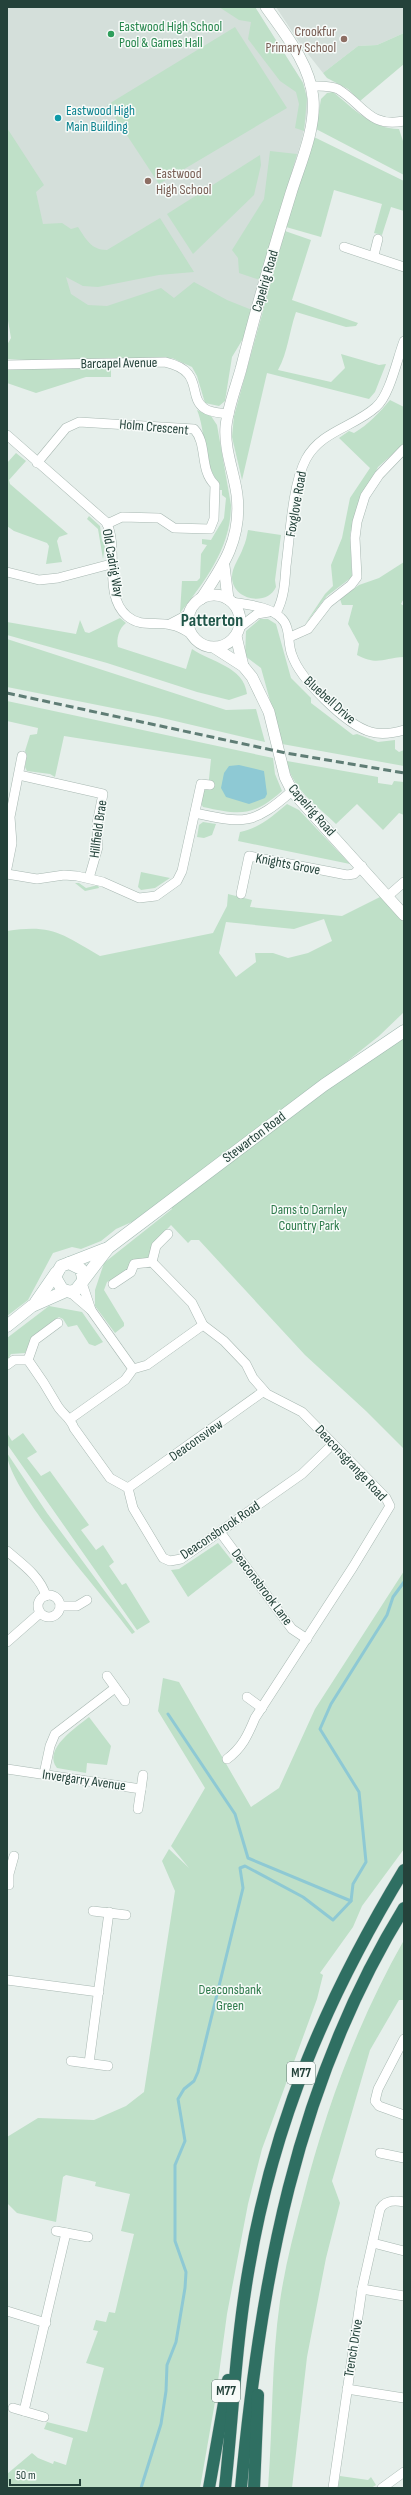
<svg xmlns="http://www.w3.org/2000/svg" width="411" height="2495" viewBox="0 0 411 2495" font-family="'Sofia Sans Condensed',sans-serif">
  <rect width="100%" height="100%" fill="#e6efeb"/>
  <g fill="#d4dfda">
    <polygon points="7,7 255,7 303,83 307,98 307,113 302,139 244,337 85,352 7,242"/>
    <polygon points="276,7 404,7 404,33 377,45 358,46 323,73 301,45"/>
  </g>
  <g fill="#bfe0c8" fill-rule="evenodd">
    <polygon points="219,7 255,7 303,83 307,98 304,131 295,128 299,104 296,92 280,81 248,39 251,22 239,20"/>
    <polygon points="235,27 287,108 159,184 107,105"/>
    <polygon points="404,33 404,64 360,101 348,89 327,78 323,73 358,46 377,45"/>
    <path d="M333,92c20,16 39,37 66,37l5,15v31l-88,-46 5,-30 6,-6z"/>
    <path d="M7,128l37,57 -8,7 7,32 19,-1 9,6 7,-2c8,12 13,23 29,23l53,-32 34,54 -35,3 -61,12 -15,-1 -17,-9 5,17 17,11 19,1 54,-18 13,10 20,-16 33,18 25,10 -8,27 -12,20 -7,44 -6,5 -14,-3 -8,-27 -5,-9 -20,-9 -126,3 -39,-2v-14l4,-7 -4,-23z"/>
    <polygon points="314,137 404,181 404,211 391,207 382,235 374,233 382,204 334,190 321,237 286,227"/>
    <polygon points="270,151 297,154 260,280 239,273 238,258 232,250 264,199"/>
    <polygon points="260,155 261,165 254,195 193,254 167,214"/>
    <path d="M285,231l26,9 -19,60 66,23 -2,3 -10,1 -50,-15c-7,20 -8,40 -18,58l53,12 14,-14 -4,-14 38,11 7,-1 -11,28 -6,7 -102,-26 -25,107 -10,-43 2,-21z"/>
    <polygon points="7,368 111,368 111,377 86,377 36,393 7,383"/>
    <path d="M390,400l14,7v37l-26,23 -22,44 -6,23 2,43 -25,19 -22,28 20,-30 8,-8 -2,-21 11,-27 8,-40 20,-30 -31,-30 10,-7 5,2c15,-9 25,-20 36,-33z"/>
    <path d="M197,410l14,6 6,9 14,80c0,43 -26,76 -51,108l2,-32h15l3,-3 1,-24 6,-9 -5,-1v-5l9,1 13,-22 2,-20 -4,-3v-5h-3v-8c-16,-15 -13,-51 -22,-72z"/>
    <polygon points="16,453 26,461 9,480 10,484 68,534 59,537 57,541 62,562 46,564 49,546 47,543 14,531 7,526 7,463"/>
    <polygon points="89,516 100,526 102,541 105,545 103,559 98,529 87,519"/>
    <path d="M248,530l33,5 -6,45 1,7c-9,20 -44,13 -44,-10 0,-10 8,-20 11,-29 3,-6 4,-13 5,-18z"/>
    <path d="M404,562v36l-3,6 3,2v51c-21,1 -26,9 -47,-2l2,-11 -11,-20 5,-19h-11l-2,-6 19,-14 20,-7z"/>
    <path d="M120,618l6,5c-7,5 -10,16 -8,24l68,22 6,-20c18,13 52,17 55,45l-18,6 -32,-8 -90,-29 -100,-28v-13l69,12 4,-14 5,12 4,1z"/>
    <polygon points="260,619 268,619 276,624 291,678 311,698 311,703 353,735 357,734 378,742 395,740 395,749 399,752 404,750 404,766 282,744 261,668 245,656 246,631"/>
    <polygon points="7,639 226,710 256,709 265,742 158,717 7,687"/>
    <path d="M7,701l266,57 2,16 7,17c-29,26 -42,24 -79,16l-3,-5 3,-11 5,-2 3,-30 -147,-23 -9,41 -5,-3 -23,-3 -2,-4 2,-12 -2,-4 5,-16 7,-1 1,-6 -31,-7z"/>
    <path d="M287,761l91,16v6l14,2 2,-4 10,1v33l-5,-2 -16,17 -26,-26 -21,20c-19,-19 -45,-35 -49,-63z"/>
    <path d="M287,804l12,6 51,54 -112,-23 2,-9c18,-3 33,-16 47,-28z"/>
    <polygon points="203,822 216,824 212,835 204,838 197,837 199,825"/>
    <polygon points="141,872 170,878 155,888 141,890 138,887"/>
    <polygon points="75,883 79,883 86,888 98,885 99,888 85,891"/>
    <path d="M228,894l24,6 -2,7 92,9 42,-21 20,25v92l-25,24 -63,50 -182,135 -18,8 -15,12 -20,8 -9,-2 -19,6 -25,47 -21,16v-385c45,-7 55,3 93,25l113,-23 14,-27zM324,919l8,22 -24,12 -20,5 -15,-5h-18l1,9 -20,15 -17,-24 7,-31 68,7z"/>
    <polygon points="404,1024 404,1449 366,1411 305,1355 199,1240 191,1240 188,1243 171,1225 153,1244 148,1258 107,1282 104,1290 124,1323 124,1326 115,1333 95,1306 95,1290 104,1263 172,1209 168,1203"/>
    <polygon points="49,1306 82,1312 103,1342 95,1346 89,1344 77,1325 68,1327 63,1319 59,1317 33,1336 25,1353 11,1354 7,1361 7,1338"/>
    <polygon points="7,1433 12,1441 23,1433 37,1452 27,1458 41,1476 50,1471 89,1525 81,1530 96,1550 103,1545 114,1562 109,1566 122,1585 126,1583 150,1622 137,1630 7,1444"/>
    <path d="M7,1453l40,60 88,119 -3,2c-26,-36 -125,-145 -125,-181z"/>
    <polygon points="218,1543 233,1562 188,1597 171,1570 179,1569"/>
    <polygon points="404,1571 404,1849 362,1906 353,1927 320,1973 323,1975 317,1999 262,2149 248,2204 227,2314 216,2396 200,2488 7,2488 7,2474 32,2453 38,2458 53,2464 54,2461 66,2465 73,2438 44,2429 47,2422 87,2432 104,2368 86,2363 98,2331 93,2330 96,2320 106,2322 109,2312 115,2313 134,2234 121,2231 130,2194 95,2186 96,2182 66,2175 63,2177 56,2222 17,2213 7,2203 7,2137 38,2118 94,2120 126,2106 144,2092 175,1891 162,1861 169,1849 189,1868 171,1846 205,1788 158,1711 163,1678 179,1682 251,1807 279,1788 315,1709"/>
    <path d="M89,1717l22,29 -4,19 -20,-2 -1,10 -29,-5c-15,-19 20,-41 32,-51z"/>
    <path d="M404,1940v60h-5l-29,50 -38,131 8,22 -14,55 -19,99 -15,131h-24c5,-62 3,-125 12,-187 5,-35 14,-69 23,-103 23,-90 55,-177 101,-258z"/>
    <polygon points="340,2476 368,2480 371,2477 376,2485 371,2488 338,2488"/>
  </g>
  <polygon fill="#8ec9d4" points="239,765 264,771 267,794 265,798 249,804 226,797 221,788 224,773 229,766"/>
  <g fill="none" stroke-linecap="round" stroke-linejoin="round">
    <g stroke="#8ec9d4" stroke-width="3">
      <polyline points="168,1714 235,1814 248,1858 351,1901"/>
      <polyline points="141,2488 161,2424 166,2391 167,2365 176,2342 185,2288 186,2272 175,2241 175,2165 185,2141 178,2099 184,2089 194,2081 198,2072 243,1888 240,1868 245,1866 303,1897 333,1920 351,1901 353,1884 366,1862 359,1792 320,1729 331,1704 387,1615 393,1597 404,1582"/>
    </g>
    <defs>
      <g id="minor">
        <path d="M310,86c9,0 20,-1 28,3 26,16 31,39 66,32"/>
        <polyline points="344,247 404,267"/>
        <polyline points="374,255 378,239"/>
        <path d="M7,365l158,-3c40,9 22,34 39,46 6,5 18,5 25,6"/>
        <path d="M7,435l99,87c14,25 -4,73 21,94 14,12 29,5 44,9 8,1 14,5 20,9"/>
        <path d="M37,463l29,-35 13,-6 115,7c14,15 5,41 21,56l-1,34 -4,10 -36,-1 -15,-10 -37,-1 -15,7"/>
        <polyline points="7,572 39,580 58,578 111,564"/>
        <path d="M232,602c16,3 37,4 49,16 10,9 6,25 11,37 8,24 54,70 79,77 10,3 23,1 33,-2"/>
        <path d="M276,613c8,-14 9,-31 10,-47 4,-29 6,-81 20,-107 15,-28 48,-32 70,-52 14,-12 21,-48 28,-66"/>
        <polyline points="170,624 189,614"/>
        <polyline points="240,627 257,614 269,612"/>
        <polyline points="290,637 308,629 328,603 351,585 357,577 355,538 357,522 365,496 379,475 404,449"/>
        <polyline points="19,775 103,794 97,824 98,847 89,878"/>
        <path d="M195,813c50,11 58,12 97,-22"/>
        <polyline points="7,868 12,843 10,817 22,756"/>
        <polyline points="7,874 37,879 64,875 77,876 103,882 139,898 156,896 177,881 182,871 201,784 210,785"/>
        <polyline points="241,894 249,856 347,875 354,874 362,866"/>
        <polyline points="388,896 404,882"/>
        <polyline points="152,1262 156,1246 168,1234"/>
        <polyline points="82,1283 91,1310"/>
        <path d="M113,1284l18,-12 3,-8 18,-2 40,41 11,22 21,16 22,23 7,14 14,16 35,18 84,86 4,8 -37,61 -98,151c-7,17 -13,30 -28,41"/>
        <polyline points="70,1292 91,1310 133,1369"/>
        <polyline points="28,1360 35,1340 58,1323"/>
        <path d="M7,1365l7,-5h14c11,15 20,29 29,45 5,9 13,12 17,23l36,50 18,10 5,20 30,50 7,3 11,-2 121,-85 31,-30"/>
        <polyline points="70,1419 125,1380 133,1369 147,1365 203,1325"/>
        <polyline points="128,1488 264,1391"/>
        <polyline points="220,1532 283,1617 292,1629 307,1639"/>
        <path d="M7,1551c15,13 33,25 39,45"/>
        <circle cx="49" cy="1606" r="11"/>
        <polyline points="60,1606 77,1606 87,1600"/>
        <polyline points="7,1642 40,1613"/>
        <polyline points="107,1676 125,1701"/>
        <polyline points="247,1697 262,1708"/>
        <polyline points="7,1769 141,1789 138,1809"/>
        <polyline points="44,1774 50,1746 55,1734 115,1688"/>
        <polyline points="141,1789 143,1775"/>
        <polyline points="9,1885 9,1874 14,1856"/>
        <polyline points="93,1911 126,1915"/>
        <polyline points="7,1980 99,1992"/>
        <polyline points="404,2039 378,2089 375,2101 379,2106 404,2115"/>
        <polyline points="71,2061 108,2066"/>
        <polyline points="89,2063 109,1912"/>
        <polyline points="380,2153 404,2158"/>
        <polyline points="56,2231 88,2237"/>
        <polyline points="373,2243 404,2251"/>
        <polyline points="362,2289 404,2296"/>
        <polyline points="7,2311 46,2323"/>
        <polyline points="347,2389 404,2398"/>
        <polyline points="13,2408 44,2417"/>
        <polyline points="24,2411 66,2233"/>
        <path d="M333,2488l29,-199 18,-80c5,-9 15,-9 24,-7"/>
        <polyline points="382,2488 404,2472"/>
      </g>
      <g id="tertiary">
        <polyline points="224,566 228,599"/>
        <circle cx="214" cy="621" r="26"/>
        <path d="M201,599c23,-34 41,-61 36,-104 -3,-23 -13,-45 -11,-69 2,-19 10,-39 15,-57 15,-60 32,-118 50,-176 9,-29 25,-64 22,-95 -3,-34 -28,-64 -47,-91"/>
        <polyline points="236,636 243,666"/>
        <polyline points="215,648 243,666 252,677 269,712 285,777 292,791 404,915"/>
      </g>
      <g id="secondary">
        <polyline points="69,1263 105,1249"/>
        <polyline points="83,1278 81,1269 69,1263 61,1266 55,1277 62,1289 70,1292 76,1290 108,1248 324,1085 404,1031"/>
        <polyline points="36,1302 56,1273"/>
        <polyline points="7,1326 32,1306 66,1291"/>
      </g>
      <g id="motorway">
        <polyline points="209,2488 228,2380"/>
        <path d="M225,2488c8,-74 11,-148 24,-221 25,-147 78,-270 155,-397"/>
        <path d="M241,2488c19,-204 54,-403 163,-580"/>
        <polyline points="254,2488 258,2395"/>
      </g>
    </defs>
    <use href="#minor" stroke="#a8b8b2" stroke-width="10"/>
    <use href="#tertiary" stroke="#a8b8b2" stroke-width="12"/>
    <use href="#secondary" stroke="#a4bbb3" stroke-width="13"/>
    <use href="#motorway" stroke="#c2cac8" stroke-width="13"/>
    <use href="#minor" stroke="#fff" stroke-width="9"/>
    <use href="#tertiary" stroke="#fff" stroke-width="11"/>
    <use href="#secondary" stroke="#fff" stroke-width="12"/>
    <use href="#motorway" stroke="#2f6f62" stroke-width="12"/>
    <polyline stroke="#5f7d75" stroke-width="3" stroke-dasharray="8 4" stroke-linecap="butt" points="7,693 286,753 404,773"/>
  </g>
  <circle fill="#2e9e5b" stroke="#f7fbf9" stroke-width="1.5" cx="111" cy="34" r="4"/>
  <g fill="#8d6e63" stroke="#f7fbf9" stroke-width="1.5">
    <circle cx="344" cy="39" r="4"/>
    <circle cx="148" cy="181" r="4"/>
  </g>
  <circle fill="#0f9aa8" stroke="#f7fbf9" stroke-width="1.5" cx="58" cy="118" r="4"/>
  <g text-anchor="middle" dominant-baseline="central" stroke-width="3" stroke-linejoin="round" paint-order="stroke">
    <g fill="#f7fbf9" stroke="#637a73" stroke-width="1">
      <rect x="287" y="2062" width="28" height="22" rx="3"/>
      <rect x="212" y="2380" width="28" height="22" rx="3"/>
    </g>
    <g font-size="13" font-weight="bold" fill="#24423a">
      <text x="301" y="2073">M77</text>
      <text x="226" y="2391">M77</text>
    </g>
    <g font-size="14" fill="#27864d" stroke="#f7fbf9" text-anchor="start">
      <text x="119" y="26">Eastwood High School<tspan x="119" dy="16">Pool &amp; Games Hall</tspan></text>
    </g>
    <g font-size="14" fill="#785e54" stroke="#f7fbf9" text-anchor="end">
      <text x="336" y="31">Crookfur<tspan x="336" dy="16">Primary School</tspan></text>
      <text x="156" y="173" text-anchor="start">Eastwood<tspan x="156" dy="16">High School</tspan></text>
    </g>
    <g font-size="14" fill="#0d838f" stroke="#f7fbf9" text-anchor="start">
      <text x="66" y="110">Eastwood High<tspan x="66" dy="16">Main Building</tspan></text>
    </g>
    <g font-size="14" fill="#24423a" stroke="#f7fbf9">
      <text transform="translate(265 281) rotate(-74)">Capelrig Road</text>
      <text transform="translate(119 363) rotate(-1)">Barcapel Avenue</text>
      <text transform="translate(154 427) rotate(5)">Holm Crescent</text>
      <text transform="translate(296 504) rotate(-80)">Foxglove Road</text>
      <text transform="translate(113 563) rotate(80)">Old Cadrig Way</text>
      <text transform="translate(330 700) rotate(42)">Bluebell Drive</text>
      <text transform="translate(312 810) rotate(49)">Capelrig Road</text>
      <text transform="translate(98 829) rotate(-82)">Hillfield Brae</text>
      <text transform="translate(288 864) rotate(11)">Knights Grove</text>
      <text transform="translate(254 1137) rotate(-37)">Stewarton Road</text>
      <text transform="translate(196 1440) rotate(-35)">Deaconsview</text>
      <text transform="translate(351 1463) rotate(47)">Deaconsgrange Road</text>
      <text transform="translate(220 1530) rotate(-34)">Deaconsbrook Road</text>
      <text transform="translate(262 1587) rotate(53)">Deaconsbrook Lane</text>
      <text transform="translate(84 1780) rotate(8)">Invergarry Avenue</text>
      <text transform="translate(353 2348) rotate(-81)">Trench Drive</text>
    </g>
    <g font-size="14" fill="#2d7a4b" stroke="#f7fbf9">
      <text x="309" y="1209">Dams to Darnley<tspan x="309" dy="16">Country Park</tspan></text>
      <text x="230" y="1989">Deaconsbank<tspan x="230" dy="16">Green</tspan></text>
    </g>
    <g font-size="18" font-weight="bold" fill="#1f5548" stroke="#f7fbf9">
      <text x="212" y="620">Patterton</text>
    </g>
  </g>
  <rect width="411" height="2495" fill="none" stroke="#24423a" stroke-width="16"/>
  <path d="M10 2479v6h70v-6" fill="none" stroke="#24423a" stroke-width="2"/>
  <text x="16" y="2479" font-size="12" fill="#24423a" stroke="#f7fbf9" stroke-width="3" paint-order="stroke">50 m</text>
</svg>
